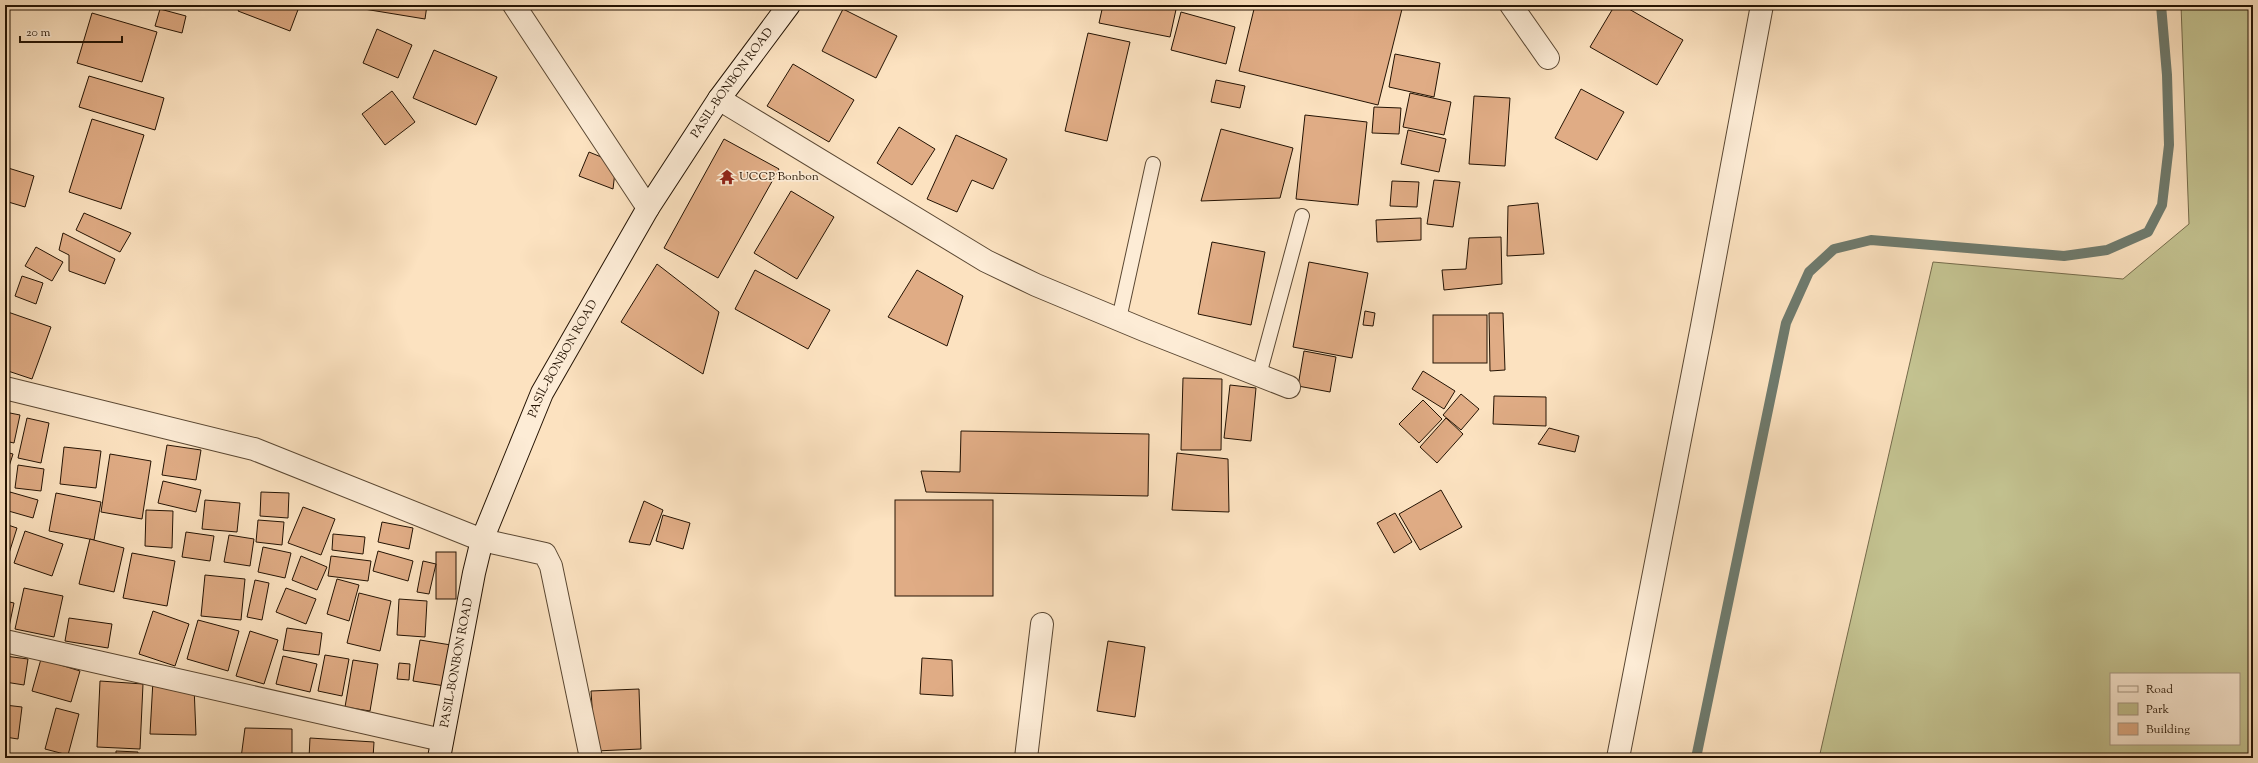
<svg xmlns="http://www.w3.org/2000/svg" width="2258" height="763" viewBox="0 0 2258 763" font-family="'Sorts Mill Goudy',serif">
  <rect width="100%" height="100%" fill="#fce2c0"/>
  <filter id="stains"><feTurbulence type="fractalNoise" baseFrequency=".005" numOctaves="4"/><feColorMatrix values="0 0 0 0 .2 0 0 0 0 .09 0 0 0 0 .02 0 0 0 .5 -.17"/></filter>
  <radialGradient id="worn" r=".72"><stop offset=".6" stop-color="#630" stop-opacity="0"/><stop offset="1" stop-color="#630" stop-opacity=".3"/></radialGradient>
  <path fill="#c3c290" stroke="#746a4a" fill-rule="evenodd" d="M2181,5h72v753h-434l114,-496 190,17 66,-55zM2111,674h128v70h-128z"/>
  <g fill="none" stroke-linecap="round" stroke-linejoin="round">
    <polyline stroke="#6e7a6d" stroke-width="10" points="1696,758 1786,323 1809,272 1834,249 1871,240 2064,256 2107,250 2148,232 2162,205 2169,145 2167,75 2161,5"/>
  </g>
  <g fill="#e0ac85" stroke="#241303">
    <polygon points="241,5 295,5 299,7 290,31 238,11"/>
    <polygon points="365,5 427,5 425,19 364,9"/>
    <polygon points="1103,5 1177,5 1170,37 1099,23"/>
    <polygon points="1255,5 1403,5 1378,105 1239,71"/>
    <polygon points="1615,5 1622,5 1683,40 1657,85 1590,47"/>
    <polygon points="160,9 186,16 182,33 155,26"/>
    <polygon points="843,9 897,36 876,78 822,51"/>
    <polygon points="1181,12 1235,27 1226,64 1171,50"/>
    <polygon points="92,13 157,32 142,82 77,63"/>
    <polygon points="377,29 412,45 398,78 363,63"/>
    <polygon points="1088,33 1130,42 1107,141 1065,131"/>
    <polygon points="434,50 497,77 476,125 413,98"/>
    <polygon points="1395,54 1440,63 1434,97 1389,87"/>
    <polygon points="793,64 854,100 829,142 767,106"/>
    <polygon points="89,76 164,98 155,130 79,107"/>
    <polygon points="1216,80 1245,86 1240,108 1211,102"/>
    <polygon points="1581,89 1624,112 1597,160 1555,138"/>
    <polygon points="392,91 415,122 385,145 362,114"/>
    <polygon points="1410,93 1451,102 1444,135 1403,127"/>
    <polygon points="1474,96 1510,98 1505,166 1469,164"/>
    <polygon points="1374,107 1401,108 1399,134 1372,133"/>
    <polygon points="1305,115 1367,122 1358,205 1296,199"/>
    <polygon points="92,119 144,135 121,209 69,192"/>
    <polygon points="899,127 935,149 912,185 877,163"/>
    <polygon points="1221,129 1293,148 1280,198 1201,201"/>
    <polygon points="1408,130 1446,139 1439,172 1401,164"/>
    <polygon points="956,135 1007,159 993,189 972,180 957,212 927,199"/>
    <polygon points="724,139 779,169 718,278 664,248"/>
    <polygon points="589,152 616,163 613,189 579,176"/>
    <polygon points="5,167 34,176 25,207 5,201"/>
    <polygon points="1434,180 1460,182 1453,227 1427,224"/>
    <polygon points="1392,181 1419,182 1417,207 1390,206"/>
    <polygon points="791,191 834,217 797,279 754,253"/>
    <polygon points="1538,203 1544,254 1507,256 1508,206"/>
    <polygon points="84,213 131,233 120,252 76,230"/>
    <polygon points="1421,218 1421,240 1377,242 1376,220"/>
    <polygon points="63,233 115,259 105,284 69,271 69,255 59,250"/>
    <polygon points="1501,237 1502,284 1444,290 1442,270 1466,269 1469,238"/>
    <polygon points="1212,242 1265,252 1251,325 1198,314"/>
    <polygon points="36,247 63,262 52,281 25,266"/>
    <polygon points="1309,262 1368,273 1352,358 1293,347"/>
    <polygon points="657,264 719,312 703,374 621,322"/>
    <polygon points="755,270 830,310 808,349 735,309"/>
    <polygon points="917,270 963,296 947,346 888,317"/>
    <polygon points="22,276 43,283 36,304 15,296"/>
    <polygon points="5,311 51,327 32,379 5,370"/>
    <polygon points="1365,311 1375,313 1373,326 1363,325"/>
    <polygon points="1489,313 1503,313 1505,370 1490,371"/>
    <rect x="1433" y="315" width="54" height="48"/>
    <polygon points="1304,351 1336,357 1330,392 1298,386"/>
    <polygon points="1423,371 1455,391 1444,409 1412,389"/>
    <polygon points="1183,378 1222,379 1221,450 1181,450"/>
    <polygon points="1230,385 1256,388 1251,441 1224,438"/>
    <polygon points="1461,394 1479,409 1461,430 1443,415"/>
    <polygon points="1494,396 1546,397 1546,426 1493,424"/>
    <polygon points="1423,400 1442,419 1419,443 1399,424"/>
    <polygon points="5,412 20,415 14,443 5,441"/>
    <polygon points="27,418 49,423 41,463 18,458"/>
    <polygon points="1446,418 1463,434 1437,463 1420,447"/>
    <polygon points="1549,428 1579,436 1575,452 1538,444"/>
    <polygon points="961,431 1149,434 1148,496 926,492 921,471 960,472"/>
    <polygon points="167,445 201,450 196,480 162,475"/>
    <polygon points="64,447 101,451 96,488 60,484"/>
    <polygon points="5,452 13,454 5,479"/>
    <polygon points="1177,453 1228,459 1229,512 1172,510"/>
    <polygon points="110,454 151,461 142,519 101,512"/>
    <polygon points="18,465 44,469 41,491 15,488"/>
    <polygon points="163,481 201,490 196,512 158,503"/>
    <polygon points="1441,490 1462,527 1420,550 1399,514"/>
    <polygon points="10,492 38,500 33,518 5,510"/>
    <polygon points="261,492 289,493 288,518 260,516"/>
    <polygon points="56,493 101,502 94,540 49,531"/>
    <polygon points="205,500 240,503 237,532 202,529"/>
    <rect x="895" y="500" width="98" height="96"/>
    <polygon points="644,501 663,510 650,545 629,542"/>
    <polygon points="303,507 335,519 321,555 288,543"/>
    <polygon points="146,510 173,511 172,548 145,546"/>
    <polygon points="1395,513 1412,542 1394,553 1377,523"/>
    <polygon points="663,515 690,523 683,549 656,541"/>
    <polygon points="258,520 284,522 282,545 256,542"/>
    <polygon points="382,522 413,528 409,549 378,542"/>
    <polygon points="5,524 17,528 5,566"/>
    <polygon points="25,531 63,544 52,576 14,563"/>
    <polygon points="186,532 214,536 210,561 182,557"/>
    <polygon points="333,534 365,537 363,554 332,550"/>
    <polygon points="229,535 254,539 250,566 224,562"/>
    <polygon points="90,539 124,548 114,592 79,584"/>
    <polygon points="263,547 291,553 285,578 258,572"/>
    <polygon points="378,551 413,561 408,581 373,571"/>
    <rect x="436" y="552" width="20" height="47"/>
    <polygon points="132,553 175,561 167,606 123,598"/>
    <polygon points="301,556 327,567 317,590 292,580"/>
    <polygon points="331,556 371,561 368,581 328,576"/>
    <polygon points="423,561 436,564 429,594 417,592"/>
    <polygon points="205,575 245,579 241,620 201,616"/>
    <polygon points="337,579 359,585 349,621 327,614"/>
    <polygon points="255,580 269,583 262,620 247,617"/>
    <polygon points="24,588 63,596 54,637 15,629"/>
    <polygon points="286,588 316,599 306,624 276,612"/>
    <polygon points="359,593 391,601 380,651 347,643"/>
    <polygon points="399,599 427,601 425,637 397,635"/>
    <polygon points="5,601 14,603 9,627 5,626"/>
    <polygon points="153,611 189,624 175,666 139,654"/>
    <polygon points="69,618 112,624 108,648 65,641"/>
    <polygon points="198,620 239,631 228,671 187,659"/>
    <polygon points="287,628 322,633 319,655 283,650"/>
    <polygon points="250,631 278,640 264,684 236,676"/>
    <polygon points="420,640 451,645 445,686 413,681"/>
    <polygon points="1108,641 1145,647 1135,717 1097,711"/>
    <polygon points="325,655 349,659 342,696 318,691"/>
    <polygon points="5,656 28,659 24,685 5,682"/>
    <polygon points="283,656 317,664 310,692 276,684"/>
    <polygon points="922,658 952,660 953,696 920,694"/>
    <polygon points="41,659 80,671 71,702 32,691"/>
    <polygon points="353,660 378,664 370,711 345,707"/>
    <polygon points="399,663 410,664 409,680 397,679"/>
    <polygon points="153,680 194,686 196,735 150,734"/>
    <polygon points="100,681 143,684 140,749 97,747"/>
    <polygon points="639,689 641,749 595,751 591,691"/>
    <polygon points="5,705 22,707 18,739 5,737"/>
    <polygon points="56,708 79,714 68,755 45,749"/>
    <polygon points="245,728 292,729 292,758 241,758"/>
    <polygon points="310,738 374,742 373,758 309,758"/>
    <polygon points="116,751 138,752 137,758 116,758"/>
  </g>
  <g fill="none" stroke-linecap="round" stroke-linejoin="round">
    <defs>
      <g id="lane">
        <polyline points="1119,319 1153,164"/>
        <polyline points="1259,375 1302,216"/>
      </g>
      <g id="street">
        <polyline points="514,5 648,208"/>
        <polyline points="1511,5 1548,58"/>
        <polyline points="719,99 986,261 1036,285 1144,330 1289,387"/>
        <polyline points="5,388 254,449 482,540 545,554 551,566 591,758"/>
        <polyline points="5,641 442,740"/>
        <polyline points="1026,758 1042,624"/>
        <polyline points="1618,758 1702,326 1762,5"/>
      </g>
      <g id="secondary">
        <path id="s1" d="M439,758l35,-185 8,-33 60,-147 106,-185 71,-109 70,-94"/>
      </g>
    </defs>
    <use href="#lane" stroke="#5a4732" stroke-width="16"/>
    <use href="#street" stroke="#5a4732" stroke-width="24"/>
    <use href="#secondary" stroke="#241303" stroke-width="24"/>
    <use href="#lane" stroke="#fdecd6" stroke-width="14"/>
    <use href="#street" stroke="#fdecd6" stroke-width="22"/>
    <use href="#secondary" stroke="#fdecd6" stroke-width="22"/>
  </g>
  <defs>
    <symbol id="temple-bare" viewBox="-9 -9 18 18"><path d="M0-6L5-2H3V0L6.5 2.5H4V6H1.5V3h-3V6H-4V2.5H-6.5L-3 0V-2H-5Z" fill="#8f2418" stroke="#fdecd6" stroke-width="2.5" paint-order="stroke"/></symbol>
  </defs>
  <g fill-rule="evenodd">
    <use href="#temple-bare" x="716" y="166" width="22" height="22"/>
  </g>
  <g text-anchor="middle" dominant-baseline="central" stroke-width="3.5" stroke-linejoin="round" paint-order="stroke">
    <g font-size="12" fill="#241303" stroke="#fdecd6">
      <text stroke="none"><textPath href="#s1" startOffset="745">PASIL-BONBON ROAD</textPath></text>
      <text stroke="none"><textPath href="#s1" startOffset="421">PASIL-BONBON ROAD</textPath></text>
      <text stroke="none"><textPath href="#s1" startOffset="97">PASIL-BONBON ROAD</textPath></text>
    </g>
    <g font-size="12" fill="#241303" stroke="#fdecd6" text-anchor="start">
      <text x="739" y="177">UCCP Bonbon</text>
    </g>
  </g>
  <rect width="2258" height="763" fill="none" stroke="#fce2c0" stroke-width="20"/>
  <rect x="6" y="6" width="2246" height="751" fill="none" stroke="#241303" stroke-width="2"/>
  <rect x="10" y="10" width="2238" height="743" fill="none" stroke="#241303"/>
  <rect x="2110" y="673" width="130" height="72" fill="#fdecd6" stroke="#a69582"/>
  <rect x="2118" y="686" width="20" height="6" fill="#fdecd6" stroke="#a69582"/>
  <text x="2146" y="693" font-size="12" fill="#241303">Road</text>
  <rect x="2118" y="703" width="20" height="12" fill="#c3c290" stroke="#a69582"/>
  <text x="2146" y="713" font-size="12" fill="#241303">Park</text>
  <rect x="2118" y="723" width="20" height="12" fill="#e0ac85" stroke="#a69582"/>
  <text x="2146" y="733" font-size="12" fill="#241303">Building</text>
  <path d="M20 36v6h102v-6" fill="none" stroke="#241303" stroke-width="2"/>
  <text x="26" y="36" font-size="12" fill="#241303" stroke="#fdecd6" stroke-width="3" paint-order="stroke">20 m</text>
  <rect width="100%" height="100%" filter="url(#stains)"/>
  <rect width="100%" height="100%" fill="url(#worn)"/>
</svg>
